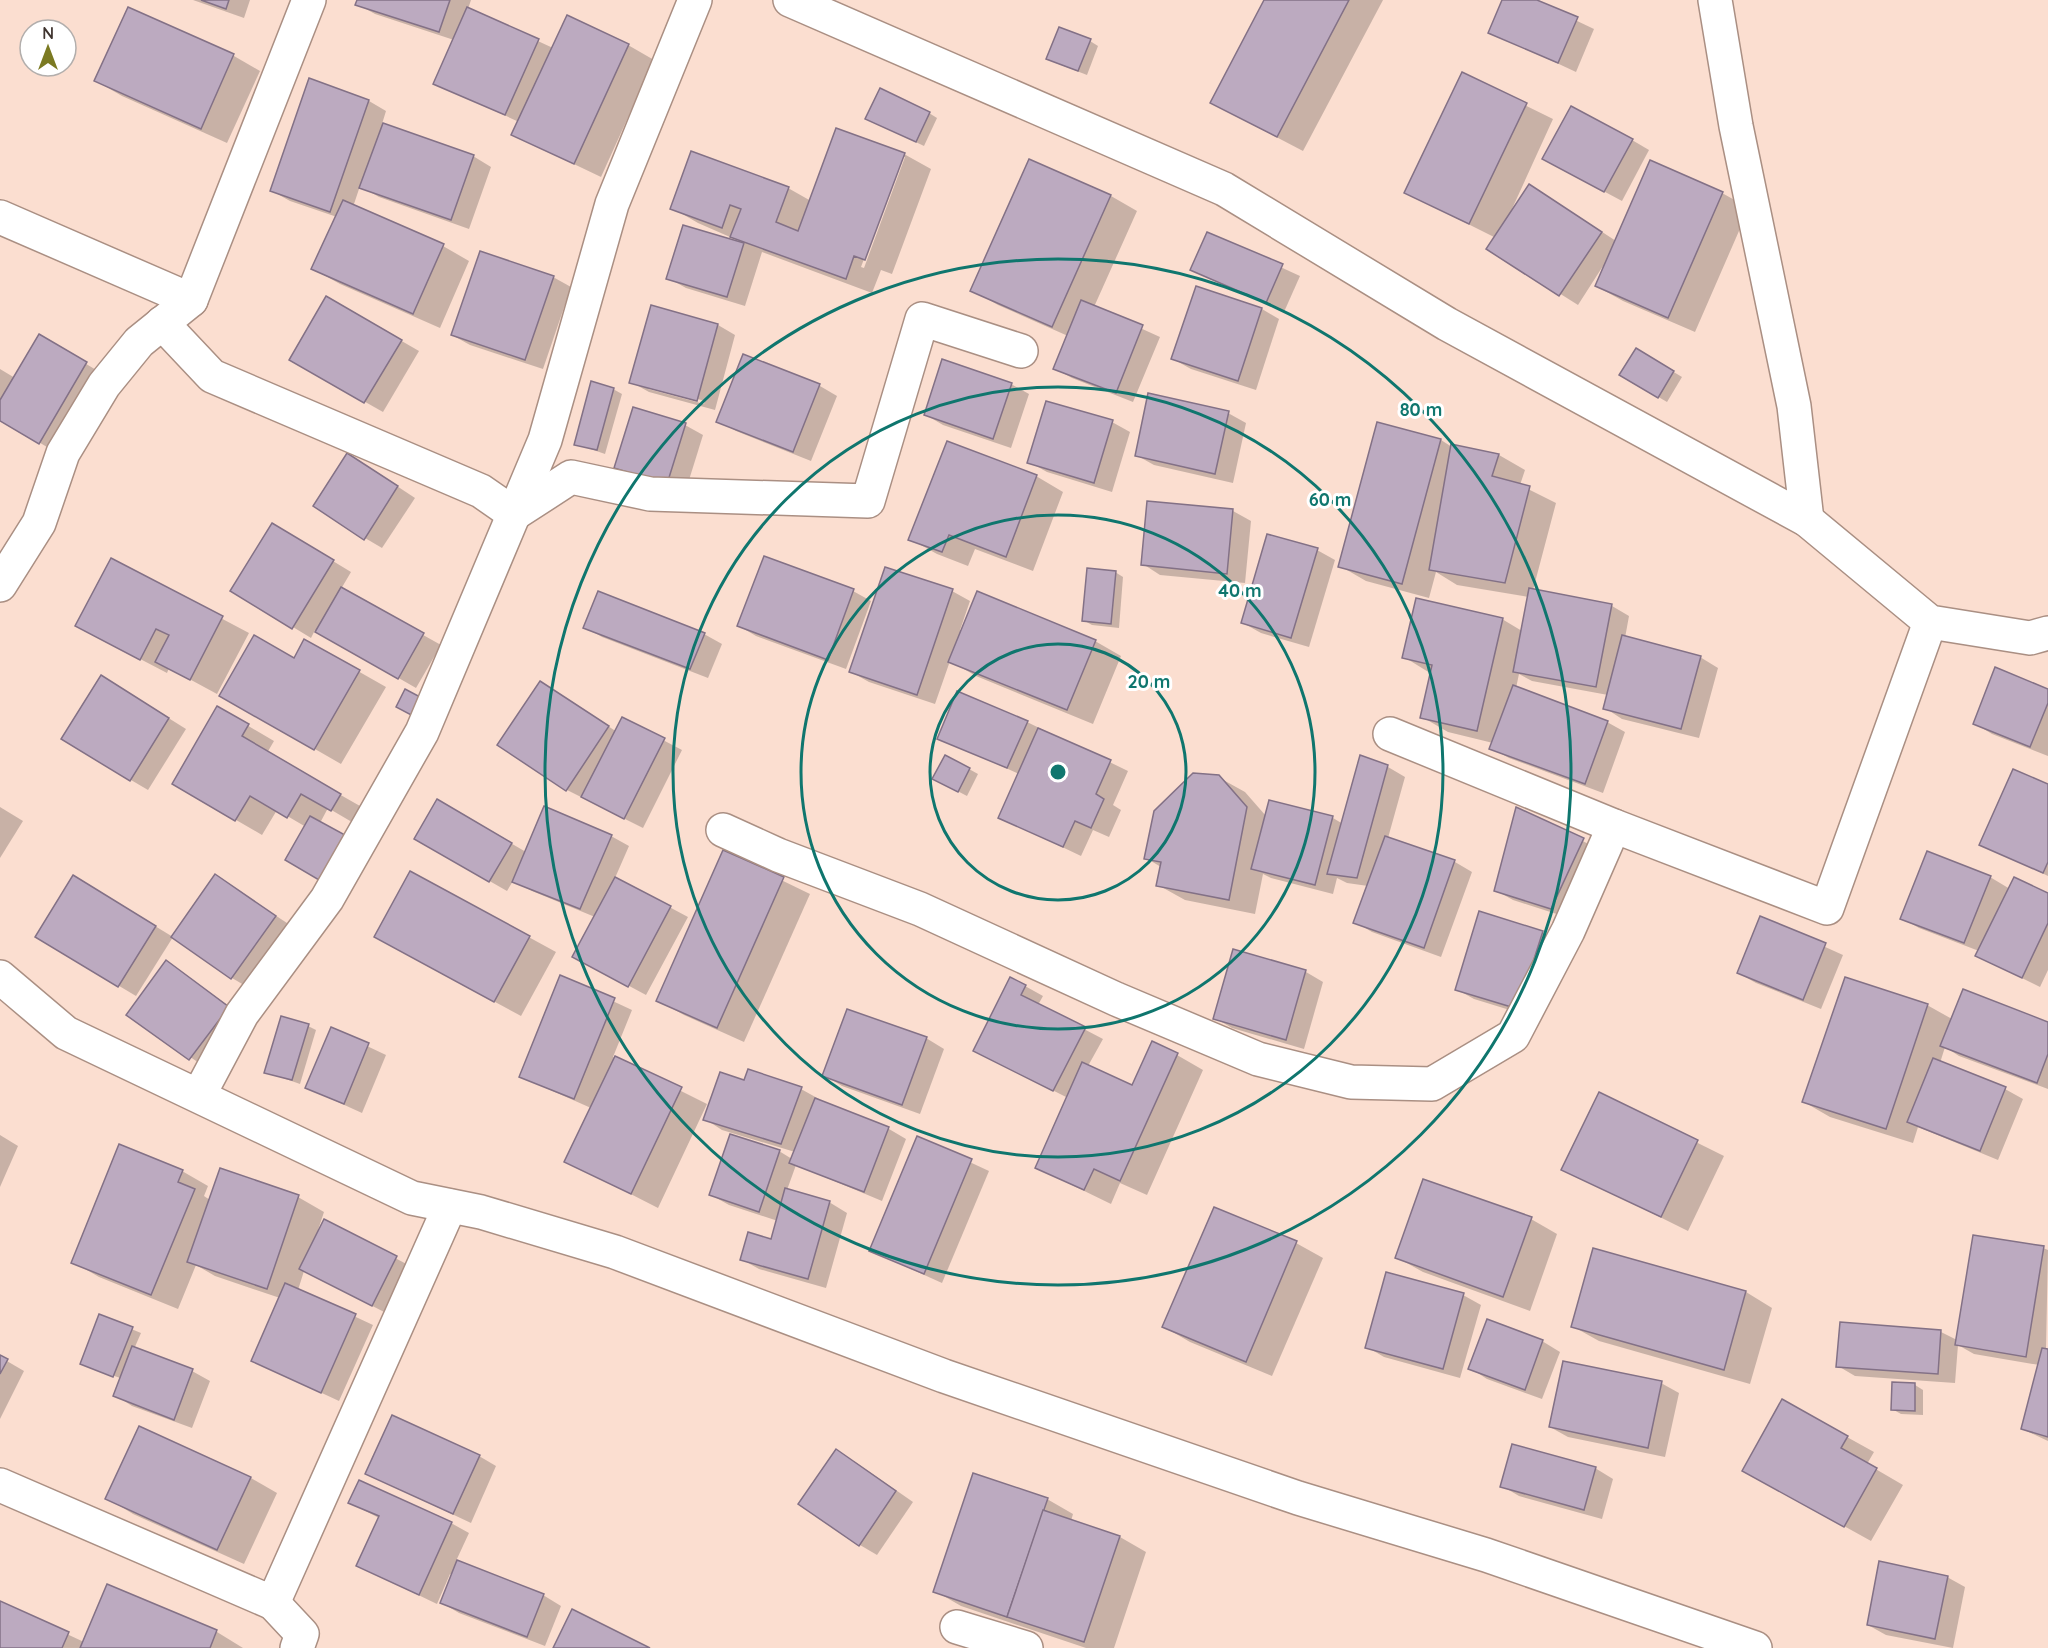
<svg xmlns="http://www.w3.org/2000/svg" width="2048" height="1648" viewBox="0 0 2048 1648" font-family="Quicksand,sans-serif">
  <rect width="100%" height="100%" fill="#fbded0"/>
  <g fill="#0003" fill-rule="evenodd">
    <polygon points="193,0 250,0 244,18"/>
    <polygon points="358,0 471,0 468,9 553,48 628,45 654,60 601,177 513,135 519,122 435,83 454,40 375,14 357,4"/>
    <polygon points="1266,0 1383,0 1303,151 1238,117"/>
    <polygon points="1504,0 1533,0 1594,29 1576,72 1490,32"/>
    <polygon points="129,9 234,56 260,71 227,143 122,96 96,81"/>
    <polygon points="1090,41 1098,46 1087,75 1056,63"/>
    <polygon points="1462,74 1553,119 1506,222 1547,196 1616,241 1650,162 1722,193 1749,208 1695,332 1623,301 1596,286 1603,266 1578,305 1489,249 1496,238 1406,193"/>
    <polygon points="310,80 369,101 386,111 382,124 473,156 491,167 469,229 379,197 360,186 353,207 443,246 469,261 440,328 340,284 313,269 337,217 290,201 272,191"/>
    <polygon points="929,113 937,118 924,146 876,123"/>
    <polygon points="1632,140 1649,150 1622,201 1562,169"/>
    <path d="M904,154l27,15 -39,105 -11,-4 -9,23 -110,-41 -17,54 -59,-18 -18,-10 16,-52 62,18 -48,-21 -26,-15 116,-20 23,13zM902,157h3l-41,111 -3,-1z"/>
    <polygon points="1030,161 1111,196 1137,211 1094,307 1160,337 1133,402 1072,378 1054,368 1068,336 998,305 972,290"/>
    <polygon points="1208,234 1300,276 1284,312 1192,269"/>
    <polygon points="553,277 571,287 543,369 470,345 452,335"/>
    <polygon points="1197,288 1262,309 1279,319 1256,390 1191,369 1173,359"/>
    <polygon points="327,298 419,351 383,412 291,360"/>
    <path d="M652,307l66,18 17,10 -20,75 -66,-18 -18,-10zM648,386l57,15 -1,3 -56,-15z"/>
    <polygon points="39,336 103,374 57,453 0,419 0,369 15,378"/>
    <polygon points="1637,350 1682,377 1667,402 1621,375"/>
    <polygon points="744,356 820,386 837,396 811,461 736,431 718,421"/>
    <polygon points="1011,384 1029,394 1011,448 943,425 926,415"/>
    <polygon points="613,389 622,394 605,454 576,444"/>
    <polygon points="1228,413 1246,423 1233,483 1154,465 1136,455"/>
    <polygon points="1112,422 1130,432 1112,492 1047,472 1029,462"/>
    <polygon points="1378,424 1441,440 1452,447 1499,455 1525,470 1520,485 1556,503 1533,590 1612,606 1629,616 1625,638 1700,657 1718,668 1699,738 1622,719 1605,708 1608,695 1532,681 1519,674 1516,688 1607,722 1625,732 1603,793 1509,758 1491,748 1493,743 1448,732 1422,717 1430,673 1404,657 1502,619 1522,631 1529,597 1457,585 1436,572 1429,598 1366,581 1340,566"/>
    <polygon points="685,425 703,435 685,493 633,477 616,467"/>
    <polygon points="365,465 415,498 382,548 365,538"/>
    <polygon points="1036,476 1063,492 1033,571 975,549 968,566 937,554 910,539"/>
    <polygon points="1149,503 1233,511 1251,521 1245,583 1160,575 1143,564"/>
    <polygon points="290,535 351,572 341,589 441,645 416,688 315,630 311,638 232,590"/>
    <polygon points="1317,550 1335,560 1309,647 1261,633 1243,623"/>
    <polygon points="765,558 853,591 871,601 846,669 756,636 739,626"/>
    <polygon points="111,560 249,633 217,694 169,668 167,673 77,626"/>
    <polygon points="1115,572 1123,577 1119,628 1092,625 1083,620"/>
    <polygon points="952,591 970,601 960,630 1095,641 1121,656 1093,724 976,676 950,661 935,704 869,682 851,672"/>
    <polygon points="585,627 704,634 722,644 708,678 602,637"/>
    <polygon points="305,641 386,687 341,764 221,695 294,660"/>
    <polygon points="119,687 186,729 148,790 131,780"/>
    <polygon points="2048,690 2048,756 1992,734 1974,723"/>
    <polygon points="558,693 617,732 623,719 682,750 643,828 567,790"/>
    <polygon points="218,708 274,741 267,753 367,810 357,825 328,808 320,823 306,827 277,810 262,835 174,784"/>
    <polygon points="1027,722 1128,771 1113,805 1121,810 1109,837 1093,830 1081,856 999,817 1019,774 939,738"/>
    <polygon points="1361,757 1388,767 1405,777 1388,838 1455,862 1472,872 1441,957 1372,932 1355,922 1368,886 1347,883 1337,878 1333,894 1271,878 1263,874 1255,914 1185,900 1158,885 1161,867 1146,858 1218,777 1245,792 1266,816 1270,802 1333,818 1343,824"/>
    <polygon points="969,769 978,774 967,796 942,783"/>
    <polygon points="2048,786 2048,876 1981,844"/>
    <polygon points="438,801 526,852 611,836 629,846 615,878 688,917 646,995 592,966 595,917 532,891 513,881 507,891 416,839"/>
    <polygon points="0,807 23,821 0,858"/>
    <polygon points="1517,809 1601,850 1569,918 1513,900 1495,890"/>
    <polygon points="723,852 810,894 744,1042 684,1015 657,1000"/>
    <polygon points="411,873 556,952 521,1016 402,952"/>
    <polygon points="216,876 293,927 249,988 232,978"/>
    <polygon points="1990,877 2010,889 2048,895 2048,970 2040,987 1977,956 1979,951 1919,928 1902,918"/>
    <polygon points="91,887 173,937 136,996 37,937"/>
    <polygon points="1761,918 1843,955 1821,1009 1756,983 1738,973"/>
    <polygon points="1542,932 1560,942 1536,1018 1474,999 1456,989"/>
    <polygon points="1234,951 1306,972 1323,982 1304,1049 1232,1028 1215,1018"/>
    <polygon points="166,962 246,1018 208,1069 128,1015"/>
    <polygon points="561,977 632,1010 613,1057 707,1104 658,1208 566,1161 591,1108 521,1077"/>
    <polygon points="1025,986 1043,996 1038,1005 1103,1039 1088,1066 1133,1087 1177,1055 1203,1070 1147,1195 1120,1183 1111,1204 1037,1168 1068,1098 975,1051"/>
    <polygon points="1927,1005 1952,1019 2048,1023 2048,1089 1959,1056 1945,1047 1940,1063 2005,1089 2023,1099 1998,1160 1918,1127 1913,1143 1830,1117 1804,1102"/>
    <polygon points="308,1026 316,1030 300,1084 266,1072"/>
    <polygon points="331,1029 386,1055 362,1113 307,1088"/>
    <polygon points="926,1038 944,1049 920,1114 842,1086 824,1075"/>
    <polygon points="745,1082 801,1089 819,1099 818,1101 889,1129 906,1139 882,1201 796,1165 787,1190 829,1202 847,1213 826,1288 759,1269 741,1259 772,1240 778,1221 729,1205 711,1195 779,1151 792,1159 795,1152 722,1130 705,1119"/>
    <polygon points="1599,1094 1724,1156 1688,1231 1563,1169"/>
    <polygon points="0,1135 18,1146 0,1187"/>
    <polygon points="918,1138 989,1171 942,1283 871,1251"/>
    <polygon points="182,1171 208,1186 204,1196 210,1200 298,1197 324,1212 318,1230 325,1221 414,1268 390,1315 304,1271 298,1290 373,1325 339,1401 253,1361 280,1298 215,1276 196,1265 178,1309 99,1277 73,1262"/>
    <polygon points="1215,1209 1296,1243 1323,1258 1272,1376 1190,1342 1164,1327"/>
    <polygon points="1531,1219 1557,1234 1530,1311 1423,1272 1396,1257"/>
    <polygon points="2043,1248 2048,1250 2046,1350 2048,1351 2048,1441 2022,1429 2039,1365 1974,1354 1958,1345 1955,1383 1855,1376 1838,1366 1841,1324 1941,1332 1957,1340"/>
    <polygon points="1594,1250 1746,1292 1772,1308 1750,1384 1599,1341 1572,1326"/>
    <polygon points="1463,1295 1481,1305 1460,1378 1384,1357 1367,1347"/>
    <polygon points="100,1316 141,1333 134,1349 192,1371 210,1381 192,1428 132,1406 115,1395 120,1378 82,1364"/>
    <polygon points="1542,1341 1560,1352 1542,1399 1487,1379 1470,1368"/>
    <polygon points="0,1357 24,1371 0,1419"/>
    <polygon points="1661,1383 1679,1393 1665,1457 1568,1437 1550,1427"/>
    <polygon points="1915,1385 1923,1390 1923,1415 1901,1414 1892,1409"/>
    <polygon points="1782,1401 1874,1452 1867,1464 1903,1485 1871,1541 1770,1485"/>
    <polygon points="140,1428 251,1478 277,1493 244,1564 133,1514 107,1498"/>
    <polygon points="479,1456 496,1466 471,1523 367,1474"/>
    <polygon points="854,1461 913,1502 877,1555 860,1545"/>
    <polygon points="1595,1468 1613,1479 1602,1519 1519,1496 1502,1486"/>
    <polygon points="1047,1499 1073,1514 1071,1521 1120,1537 1146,1552 1114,1648 1086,1648 961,1606 935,1591"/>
    <polygon points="350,1503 451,1523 469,1533 456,1561 543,1595 561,1606 545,1646 459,1613 442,1603 453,1575 450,1574 437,1604 358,1566 379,1518"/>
    <polygon points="1947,1577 1965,1587 1953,1648 1886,1635 1868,1625"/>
    <polygon points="108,1586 217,1632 243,1648 0,1648 0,1603 84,1642"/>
  </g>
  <g fill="#bcaac0" stroke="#837186" stroke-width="1.5">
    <polygon points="201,0 229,0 226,9"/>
    <polygon points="357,0 450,0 439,32 355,5"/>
    <polygon points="1264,0 1349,0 1277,137 1210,103"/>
    <polygon points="1502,0 1537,0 1578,17 1558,63 1488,33"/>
    <polygon points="128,7 234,54 201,129 94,81"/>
    <polygon points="467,7 539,39 505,115 433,84"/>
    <polygon points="567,15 629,44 574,164 511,135"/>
    <polygon points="1059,27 1091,39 1078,71 1046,59"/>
    <polygon points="1462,72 1527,103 1469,224 1404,193"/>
    <polygon points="309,78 369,100 330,212 270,191"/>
    <polygon points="880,88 930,112 916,142 865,119"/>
    <polygon points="1571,106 1633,139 1604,192 1542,159"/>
    <polygon points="383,123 474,155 451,220 359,188"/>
    <polygon points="836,128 905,153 865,260 854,256 846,279 730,237 741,209 730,205 722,228 670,209 691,151 789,187 776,222 798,231"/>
    <polygon points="1029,159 1111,195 1052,327 970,291"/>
    <polygon points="1650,160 1723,192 1668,318 1595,286"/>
    <polygon points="1529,184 1602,232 1559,296 1486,249"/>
    <polygon points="343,200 444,244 413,314 311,269"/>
    <polygon points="683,225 744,243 727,297 666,279"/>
    <polygon points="1207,232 1283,264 1266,303 1190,270"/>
    <polygon points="480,251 554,276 525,360 451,335"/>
    <polygon points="1196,286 1262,308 1238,381 1171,359"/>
    <polygon points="326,296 402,340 364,403 289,360"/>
    <polygon points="1081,300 1143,325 1116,393 1053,369"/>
    <polygon points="651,305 718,324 697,401 629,383"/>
    <polygon points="39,334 87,362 39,444 0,421 0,400"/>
    <polygon points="1636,348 1674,371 1658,398 1619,375"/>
    <polygon points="743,354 820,384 793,452 716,422"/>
    <polygon points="942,359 1012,383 993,439 924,415"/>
    <polygon points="591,381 614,388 597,450 574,445"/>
    <polygon points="1148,393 1229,411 1215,474 1135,456"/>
    <polygon points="1046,401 1113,420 1094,483 1027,463"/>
    <polygon points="633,407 686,423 667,484 614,468"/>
    <polygon points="1377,422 1441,439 1402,584 1338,567"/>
    <polygon points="947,441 1037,475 1006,557 949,535 942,552 908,540"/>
    <polygon points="1451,444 1499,454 1492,476 1530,486 1505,583 1429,570"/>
    <polygon points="347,453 398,486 364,540 313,506"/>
    <polygon points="1147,501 1233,509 1227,574 1141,565"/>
    <polygon points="272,523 334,560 292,629 230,591"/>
    <polygon points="1267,534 1318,548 1291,638 1241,623"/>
    <polygon points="764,556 854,589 828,660 737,626"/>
    <polygon points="111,558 223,616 190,680 155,662 169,635 156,629 140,660 75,626"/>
    <polygon points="885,567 953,589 917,695 849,672"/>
    <polygon points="1087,568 1116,571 1111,624 1082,621"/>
    <polygon points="341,587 424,633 398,679 315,632"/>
    <polygon points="1529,588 1612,604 1596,687 1513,672"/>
    <polygon points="598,591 705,633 690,669 583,628"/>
    <polygon points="977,591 1096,640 1067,710 948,662"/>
    <polygon points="1416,598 1503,618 1477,731 1420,718 1432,665 1402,658"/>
    <polygon points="254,635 294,658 304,639 360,670 314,750 219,696"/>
    <polygon points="1622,635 1701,656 1681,729 1603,709"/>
    <polygon points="1995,667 2048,689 2048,703 2030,747 1973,724"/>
    <polygon points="101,675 169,718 130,781 61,739"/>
    <polygon points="540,681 609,726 566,791 497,745"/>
    <polygon points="1513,685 1608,721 1585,784 1489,749"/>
    <polygon points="405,689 424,699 415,717 396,707"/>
    <polygon points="957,691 1028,721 1007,768 937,739"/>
    <polygon points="217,706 249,724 242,736 341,794 331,811 301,794 287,818 250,796 235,821 172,784"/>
    <polygon points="622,717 665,738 624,819 581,797"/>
    <polygon points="1038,728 1111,760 1096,794 1104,799 1091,828 1075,821 1063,847 998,818"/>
    <polygon points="945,755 970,768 958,792 932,779"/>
    <polygon points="1360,755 1388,765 1357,878 1327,874"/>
    <polygon points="2013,769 2048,784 2048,862 2043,873 1979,845"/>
    <polygon points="1193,773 1219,775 1247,807 1229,900 1156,886 1161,862 1144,859 1154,811"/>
    <polygon points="437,799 512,843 489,882 414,839"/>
    <polygon points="1269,800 1333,816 1315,885 1251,869"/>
    <polygon points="544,806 612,835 580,909 512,882"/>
    <polygon points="1516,807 1584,838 1551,909 1494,891"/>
    <polygon points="310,816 345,835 319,880 285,860"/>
    <polygon points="1385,836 1455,860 1424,948 1353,923"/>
    <polygon points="723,850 784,877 717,1028 656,1001"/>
    <polygon points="1927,851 1991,876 1964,943 1900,919"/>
    <polygon points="410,871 530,936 494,1002 374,937"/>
    <polygon points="215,874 276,916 231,979 171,937"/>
    <polygon points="73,875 156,926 118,987 35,937"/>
    <polygon points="615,877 671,906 628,987 572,957"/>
    <polygon points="2014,877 2048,893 2048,923 2022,978 1975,956"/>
    <polygon points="1479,911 1543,931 1518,1009 1455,990"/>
    <polygon points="1760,916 1826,943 1803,1000 1737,973"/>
    <polygon points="1233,949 1306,970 1286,1040 1213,1019"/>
    <polygon points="166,960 229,1007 189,1060 126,1015"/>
    <polygon points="560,975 615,998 574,1099 519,1077"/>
    <polygon points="1010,977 1026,985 1021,995 1086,1027 1053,1091 973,1051"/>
    <polygon points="1845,977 1928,1004 1886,1129 1802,1102"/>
    <polygon points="1963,989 2048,1022 2048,1054 2037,1083 1940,1046"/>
    <polygon points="847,1009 927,1037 902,1105 822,1076"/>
    <polygon points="281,1016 309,1024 292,1080 264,1073"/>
    <polygon points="331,1027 369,1043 344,1104 305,1088"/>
    <polygon points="1152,1041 1178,1053 1120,1181 1094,1169 1084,1190 1035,1168 1082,1062 1132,1085"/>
    <polygon points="615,1056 682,1087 631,1194 564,1162"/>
    <polygon points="1933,1058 2006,1087 1980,1151 1907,1122"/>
    <polygon points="748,1069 802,1087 781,1144 703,1120 720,1072 744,1080"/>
    <polygon points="1599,1092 1698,1140 1661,1217 1561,1170"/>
    <polygon points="815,1098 889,1127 864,1192 789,1163"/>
    <polygon points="730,1134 780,1150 759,1212 709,1195"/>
    <polygon points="917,1136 972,1159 924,1274 869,1251"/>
    <polygon points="119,1144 183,1170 178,1182 195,1189 151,1295 71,1263"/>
    <polygon points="220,1168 299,1195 267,1289 187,1262"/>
    <polygon points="1423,1179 1532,1217 1503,1297 1395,1258"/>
    <polygon points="785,1188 830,1201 808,1279 740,1260 748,1232 771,1239"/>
    <polygon points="1214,1207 1297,1241 1246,1362 1162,1327"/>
    <polygon points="324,1219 397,1256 372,1306 299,1269"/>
    <polygon points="1973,1235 2044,1246 2026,1357 1955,1345"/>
    <polygon points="1593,1248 1746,1291 1724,1370 1571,1327"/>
    <polygon points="1386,1272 1464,1293 1443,1369 1365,1348"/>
    <polygon points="285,1283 356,1314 321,1393 251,1361"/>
    <polygon points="99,1314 133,1327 113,1377 80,1364"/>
    <polygon points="1487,1319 1543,1340 1525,1390 1468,1369"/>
    <polygon points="1840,1322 1941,1330 1938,1374 1836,1367"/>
    <polygon points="132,1346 193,1369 174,1420 113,1396"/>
    <polygon points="2042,1348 2048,1349 2048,1437 2021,1429"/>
    <polygon points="0,1355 8,1359 0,1374"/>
    <polygon points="1563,1361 1662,1381 1648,1448 1549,1427"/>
    <polygon points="1892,1382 1915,1383 1915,1411 1891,1410"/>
    <polygon points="1782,1399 1848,1436 1841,1448 1877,1468 1844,1527 1742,1471"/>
    <polygon points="392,1415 480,1455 453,1514 365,1474"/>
    <polygon points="139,1426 251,1477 217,1550 105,1499"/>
    <polygon points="1512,1444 1596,1467 1584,1510 1500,1487"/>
    <polygon points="836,1449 896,1491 859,1546 798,1504"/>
    <polygon points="973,1473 1048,1498 1007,1617 933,1592"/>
    <polygon points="359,1480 452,1522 419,1595 356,1566 379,1516 348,1503"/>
    <polygon points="1043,1510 1120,1536 1084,1642 1007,1617"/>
    <polygon points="457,1560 544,1594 527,1637 440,1603"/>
    <polygon points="1879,1561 1948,1576 1935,1639 1867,1625"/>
    <polygon points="107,1584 217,1630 210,1648 80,1648"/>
    <polygon points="0,1601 69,1632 62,1648 0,1648"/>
    <polygon points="572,1609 650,1648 553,1648"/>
  </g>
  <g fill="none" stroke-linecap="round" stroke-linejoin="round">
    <defs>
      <g id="street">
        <polyline points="790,0 1224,189 1447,324 1807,520 1930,622 2030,638 2048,633"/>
        <polyline points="1715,0 1736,126 1794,406 1807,520"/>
        <polyline points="0,217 191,300"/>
        <polyline points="162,323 212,376 481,491 514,514 571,477 650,494 868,501 922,319 1021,351"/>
        <polyline points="0,585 39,523 63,453 104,385 139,342 191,300 309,0"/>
        <polyline points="1390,734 1614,826 1827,908 1930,622"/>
        <polyline points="723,830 778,855 920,909 1116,999 1258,1059 1351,1082 1432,1084 1513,1036 1568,931 1614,826"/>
        <polyline points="0,977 66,1033 412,1198 481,1212 615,1252 944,1376 1298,1498 1486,1555 1755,1648"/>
        <polyline points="199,1095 242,1014 327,899 422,732 545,440 612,204 695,0"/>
        <polyline points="0,1485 273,1603 450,1206"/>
        <polyline points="273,1603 302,1634 297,1648"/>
        <polyline points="957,1627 1026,1648"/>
      </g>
    </defs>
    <use href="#street" stroke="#aa8f83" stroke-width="36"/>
    <use href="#street" stroke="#fff" stroke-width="33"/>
  </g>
  <g fill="none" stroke="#0f766e" stroke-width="3">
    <circle cx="1058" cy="772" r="128"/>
    <circle cx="1058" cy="772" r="257"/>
    <circle cx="1058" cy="772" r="385"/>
    <circle cx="1058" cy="772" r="513"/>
  </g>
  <circle cx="1058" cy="772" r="9" fill="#0f766e" stroke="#fff" stroke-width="3"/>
  <g font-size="18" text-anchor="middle" font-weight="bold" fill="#0f766e" stroke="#fff" stroke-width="6" stroke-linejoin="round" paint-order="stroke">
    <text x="1421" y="416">80 m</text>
    <text x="1330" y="506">60 m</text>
    <text x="1240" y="597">40 m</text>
    <text x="1149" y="688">20 m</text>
  </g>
  <g transform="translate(48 48)"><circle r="28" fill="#ffffff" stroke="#b2aeac" stroke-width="1.5"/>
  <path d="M0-4.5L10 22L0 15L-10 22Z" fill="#7b7a22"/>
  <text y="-9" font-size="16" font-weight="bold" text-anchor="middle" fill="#3f342f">N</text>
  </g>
</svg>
